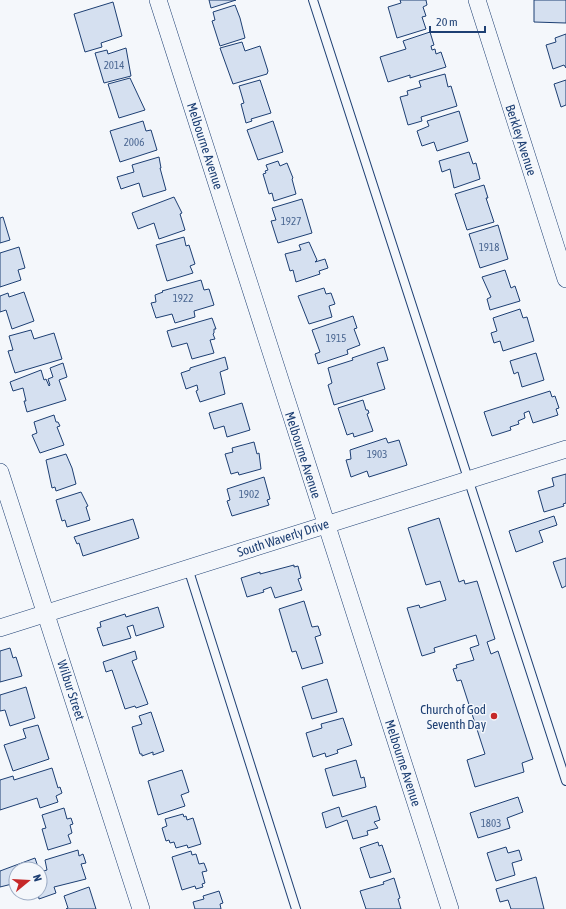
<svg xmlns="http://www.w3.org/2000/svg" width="566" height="909" viewBox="0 0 566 909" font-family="'Asap Condensed',sans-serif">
  <rect width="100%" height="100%" fill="#f4f7fb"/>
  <g fill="#d5e0f0" stroke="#1d3f73">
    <polygon points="209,0 236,0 211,8"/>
    <polygon points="400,0 426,0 427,5 423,7 426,16 422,17 426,29 397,38 388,7 401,3"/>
    <polygon points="534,0 566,0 566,23 534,22"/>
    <polygon points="113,2 122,36 101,43 102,47 85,52 74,14"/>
    <polygon points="235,5 240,18 245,38 220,46 212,21 215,20 213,12"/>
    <polygon points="430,32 434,45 431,46 432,50 435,49 436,54 441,52 446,67 410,78 410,75 388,82 380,57 406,49 403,41"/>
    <polygon points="566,34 566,68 564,65 553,69 546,45 556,42 555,38"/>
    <polygon points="242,42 245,51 260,46 268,71 267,74 233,84 220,48"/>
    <polygon points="126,48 131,76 104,83 95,53 107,50 108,54"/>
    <polygon points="445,74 448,87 451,86 457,106 421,117 422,121 408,125 400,97 408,95 407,91 421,87 419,81"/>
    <polygon points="130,78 145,110 119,118 108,84"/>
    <polygon points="260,80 271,113 251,119 252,121 246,123 241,104 244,103 239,86"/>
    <polygon points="566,80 566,105 561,107 554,84"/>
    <polygon points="459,111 468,141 437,151 434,142 422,146 417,131 429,126 427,121"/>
    <polygon points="143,121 146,131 151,130 157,150 120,162 110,131"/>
    <polygon points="273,121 283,152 258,160 247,130"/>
    <polygon points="469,152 473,164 476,163 480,179 454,188 450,169 442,172 439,161"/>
    <polygon points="159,157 161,168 160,168 166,190 143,197 139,183 121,189 117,177 134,172 132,165"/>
    <polygon points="278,161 280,166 287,163 293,178 292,179 296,194 274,201 272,193 269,194 263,174 266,173 265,171 268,170 266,165"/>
    <polygon points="484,185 488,198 486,198 494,222 467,230 455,194"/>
    <polygon points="174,197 182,213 180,214 185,230 159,239 154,223 138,229 132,213"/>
    <polygon points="302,199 312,233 278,243 271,221 276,220 272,208"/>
    <polygon points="3,217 10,240 0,243 0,218"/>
    <polygon points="498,225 508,259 480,268 469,234"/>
    <polygon points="184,237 186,246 189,245 195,264 190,266 193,273 167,281 156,245"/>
    <polygon points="309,242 317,260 315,262 325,259 328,268 319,271 320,274 296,282 293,270 290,271 285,254 301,250 299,245"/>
    <polygon points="19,247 25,268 18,270 21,280 0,287 0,253"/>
    <polygon points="505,270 511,288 515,286 520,301 490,310 487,299 491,297 482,277"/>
    <polygon points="201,280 204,290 209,289 214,305 194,311 195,317 175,323 172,314 156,318 151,303 156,302 155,295 163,292 162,291"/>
    <polygon points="324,288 326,294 331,293 335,304 329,306 332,317 309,324 298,296"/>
    <polygon points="24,292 34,321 12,329 6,310 0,312 0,296 8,293 9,297"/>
    <polygon points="520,309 523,318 527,317 534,341 503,351 500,341 494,343 491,333 497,331 493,318"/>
    <polygon points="353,316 357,328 354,329 360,345 347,350 348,354 318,364 315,354 320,352 312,330"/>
    <polygon points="212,318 216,329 214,329 214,333 213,334 215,339 210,340 214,353 192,359 187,343 172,347 167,331"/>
    <polygon points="31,330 34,339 54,333 62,359 15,373 8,351 13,350 9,336"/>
    <polygon points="384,347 388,360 377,363 385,389 334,405 328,385 332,383 328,368 353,360 352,358"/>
    <polygon points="536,353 544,380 522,387 518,372 514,374 510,361"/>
    <polygon points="225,357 228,369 220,372 225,394 200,402 196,391 198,390 197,385 186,389 181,373 190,370 190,368"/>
    <polygon points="63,363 67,377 59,380 66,400 27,412 24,401 26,401 23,388 13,391 10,382 41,370 44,380 46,379 49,386 50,385 48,379 53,377 50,368"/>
    <polygon points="550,391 552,397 555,396 559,408 556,409 558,415 533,423 529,411 524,413 525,418 518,421 519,424 510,427 511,430 492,436 484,412"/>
    <polygon points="363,400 366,410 368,410 369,413 367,414 373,431 354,437 353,433 347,435 338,408"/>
    <polygon points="242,403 250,430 227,437 224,426 214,429 209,413"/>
    <polygon points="54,415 56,422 58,422 60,426 57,427 64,445 40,453 32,435 37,433 34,422"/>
    <polygon points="386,438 388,443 399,440 407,465 369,477 367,471 351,477 346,460 351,459 350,450"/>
    <polygon points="254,442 257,454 259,453 261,469 239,475 238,472 231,474 225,454 233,452 232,448"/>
    <polygon points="66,454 72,468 76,484 56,491 55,487 52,488 46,460"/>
    <polygon points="566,474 566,503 563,504 564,506 544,512 538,491 554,486 552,478"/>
    <polygon points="264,477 270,499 267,500 269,505 232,516 227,501 230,500 227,489"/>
    <polygon points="81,492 88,506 86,507 90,520 67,527 65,520 62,521 56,500"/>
    <polygon points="554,516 557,525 539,531 543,542 516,552 509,531"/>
    <polygon points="439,518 459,582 464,580 465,584 477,581 495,639 487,642 491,654 498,651 533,759 522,763 524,772 475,787 467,760 485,754 461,680 457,681 453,669 457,668 456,665 474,660 470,648 479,645 476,635 434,648 435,652 422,656 407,608 419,605 420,608 446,600 440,581 426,585 408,528"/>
    <polygon points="133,519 139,538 83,556 79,543 77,544 74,537"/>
    <polygon points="566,558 566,586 562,588 553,562"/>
    <polygon points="294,565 294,567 298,566 301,578 298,579 302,590 275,598 271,587 263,590 264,592 247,597 241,578 260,572 260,574"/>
    <polygon points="304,601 312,627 318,626 321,635 315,637 323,663 302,669 296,651 292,652 279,609"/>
    <polygon points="158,607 164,627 136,636 133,625 127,627 131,638 103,646 97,628 101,627 100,622 125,614 126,617"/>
    <polygon points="10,648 13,658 16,657 22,676 0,682 0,651"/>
    <polygon points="135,651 137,659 132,661 148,704 136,708 135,706 125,709 112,670 106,672 103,662"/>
    <polygon points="327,679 337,712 312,719 302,687"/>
    <polygon points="26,687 35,718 10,726 5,710 0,711 0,695"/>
    <polygon points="151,712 164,751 153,755 153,752 142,756 142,754 140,754 132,727 142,724 139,716"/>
    <polygon points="343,718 352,745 337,750 338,753 326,757 325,753 313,757 306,733 322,728 321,724"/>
    <polygon points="38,725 49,759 13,771 4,745 26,738 23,729"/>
    <polygon points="356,760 361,778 364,777 366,787 333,796 325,769"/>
    <polygon points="52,768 58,788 60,787 62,793 56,796 58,802 40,808 37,798 0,810 0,780 13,776 14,780"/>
    <polygon points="182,770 189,792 181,795 185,806 158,815 148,781"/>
    <polygon points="518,797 523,812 507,818 510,828 478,838 470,813"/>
    <polygon points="376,806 380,820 374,822 378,828 367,831 368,835 353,839 347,820 326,828 322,813 339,807 342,817"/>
    <polygon points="64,808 67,819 71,818 73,824 70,825 72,833 68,835 71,843 48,850 42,829 46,828 42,815"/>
    <polygon points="183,814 184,817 186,816 187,820 193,818 201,844 188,848 187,845 176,848 174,842 170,843 169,840 166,841 162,828 167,826 165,819"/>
    <polygon points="378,842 379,846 382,845 391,872 370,878 360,848"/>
    <polygon points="506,847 508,853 519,850 522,860 512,863 515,875 496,881 487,853"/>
    <polygon points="78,850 79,856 83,854 86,863 81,864 86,879 54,887 56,893 39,899 38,893 41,892 40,872 47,870 45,860"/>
    <polygon points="191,851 192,855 196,854 199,864 204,863 207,871 202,872 205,883 202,884 203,887 196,889 195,886 182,890 172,857"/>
    <polygon points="35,858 38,867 32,869 16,869 16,883 0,887 0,871"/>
    <polygon points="536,877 544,909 511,909 508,900 500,902 496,889"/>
    <polygon points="394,878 400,898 398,899 401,909 366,909 360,891 384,884 383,882"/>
    <polygon points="89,887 96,909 66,909 68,908 64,896"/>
    <polygon points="219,891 223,903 220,904 221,909 195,909 193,902 204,899 203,896"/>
  </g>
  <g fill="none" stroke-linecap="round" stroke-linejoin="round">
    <defs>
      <g id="service">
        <polyline points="313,0 566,781"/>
        <polyline points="188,568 296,909"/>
      </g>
      <g id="minor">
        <polyline points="158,0 450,909"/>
        <polyline points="477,0 566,279"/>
        <polyline points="0,472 141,909"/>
        <polyline points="0,628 566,449"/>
      </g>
    </defs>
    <use href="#service" stroke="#1d3f73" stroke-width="10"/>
    <use href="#minor" stroke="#1d3f73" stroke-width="18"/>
    <use href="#service" stroke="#f4f7fb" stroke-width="8"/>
    <use href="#minor" stroke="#f4f7fb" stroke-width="17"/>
  </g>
  <circle fill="#c62828" stroke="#f4f7fb" stroke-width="1.5" cx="494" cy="716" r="4"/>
  <g text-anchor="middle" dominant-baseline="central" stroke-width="3" stroke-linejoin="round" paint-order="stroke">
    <g font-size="11" fill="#4b6792">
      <text x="114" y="65">2014</text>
      <text x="134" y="142">2006</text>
      <text x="291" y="221">1927</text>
      <text x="489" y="247">1918</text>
      <text x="183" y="298">1922</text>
      <text x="336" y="338">1915</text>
      <text x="377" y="454">1903</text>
      <text x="249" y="494">1902</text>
      <text x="491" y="823">1803</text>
    </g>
    <g font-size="13" fill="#1d3f73" stroke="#f4f7fb">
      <text transform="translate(521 140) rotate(72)">Berkley Avenue</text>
      <text transform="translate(205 146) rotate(72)">Melbourne Avenue</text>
      <text transform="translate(303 455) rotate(72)">Melbourne Avenue</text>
      <text transform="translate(283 538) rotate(-18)">South Waverly Drive</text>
      <text transform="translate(71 690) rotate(72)">Wilbur Street</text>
      <text transform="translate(403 763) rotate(72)">Melbourne Avenue</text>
    </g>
    <g font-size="13" fill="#1d3f73" stroke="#f4f7fb" text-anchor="end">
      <text x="486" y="709">Church of God<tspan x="486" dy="15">Seventh Day</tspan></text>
    </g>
  </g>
  <g transform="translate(28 881) rotate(72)"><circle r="19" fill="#f4f7fb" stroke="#9eadc5"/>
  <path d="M0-3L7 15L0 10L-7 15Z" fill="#c62828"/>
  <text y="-6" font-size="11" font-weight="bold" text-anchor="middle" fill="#1d3f73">N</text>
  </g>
  <path d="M430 26v6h55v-6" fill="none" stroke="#1d3f73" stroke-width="2"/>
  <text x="436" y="26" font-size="12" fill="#1d3f73" stroke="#f4f7fb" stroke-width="3" paint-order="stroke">20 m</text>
</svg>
